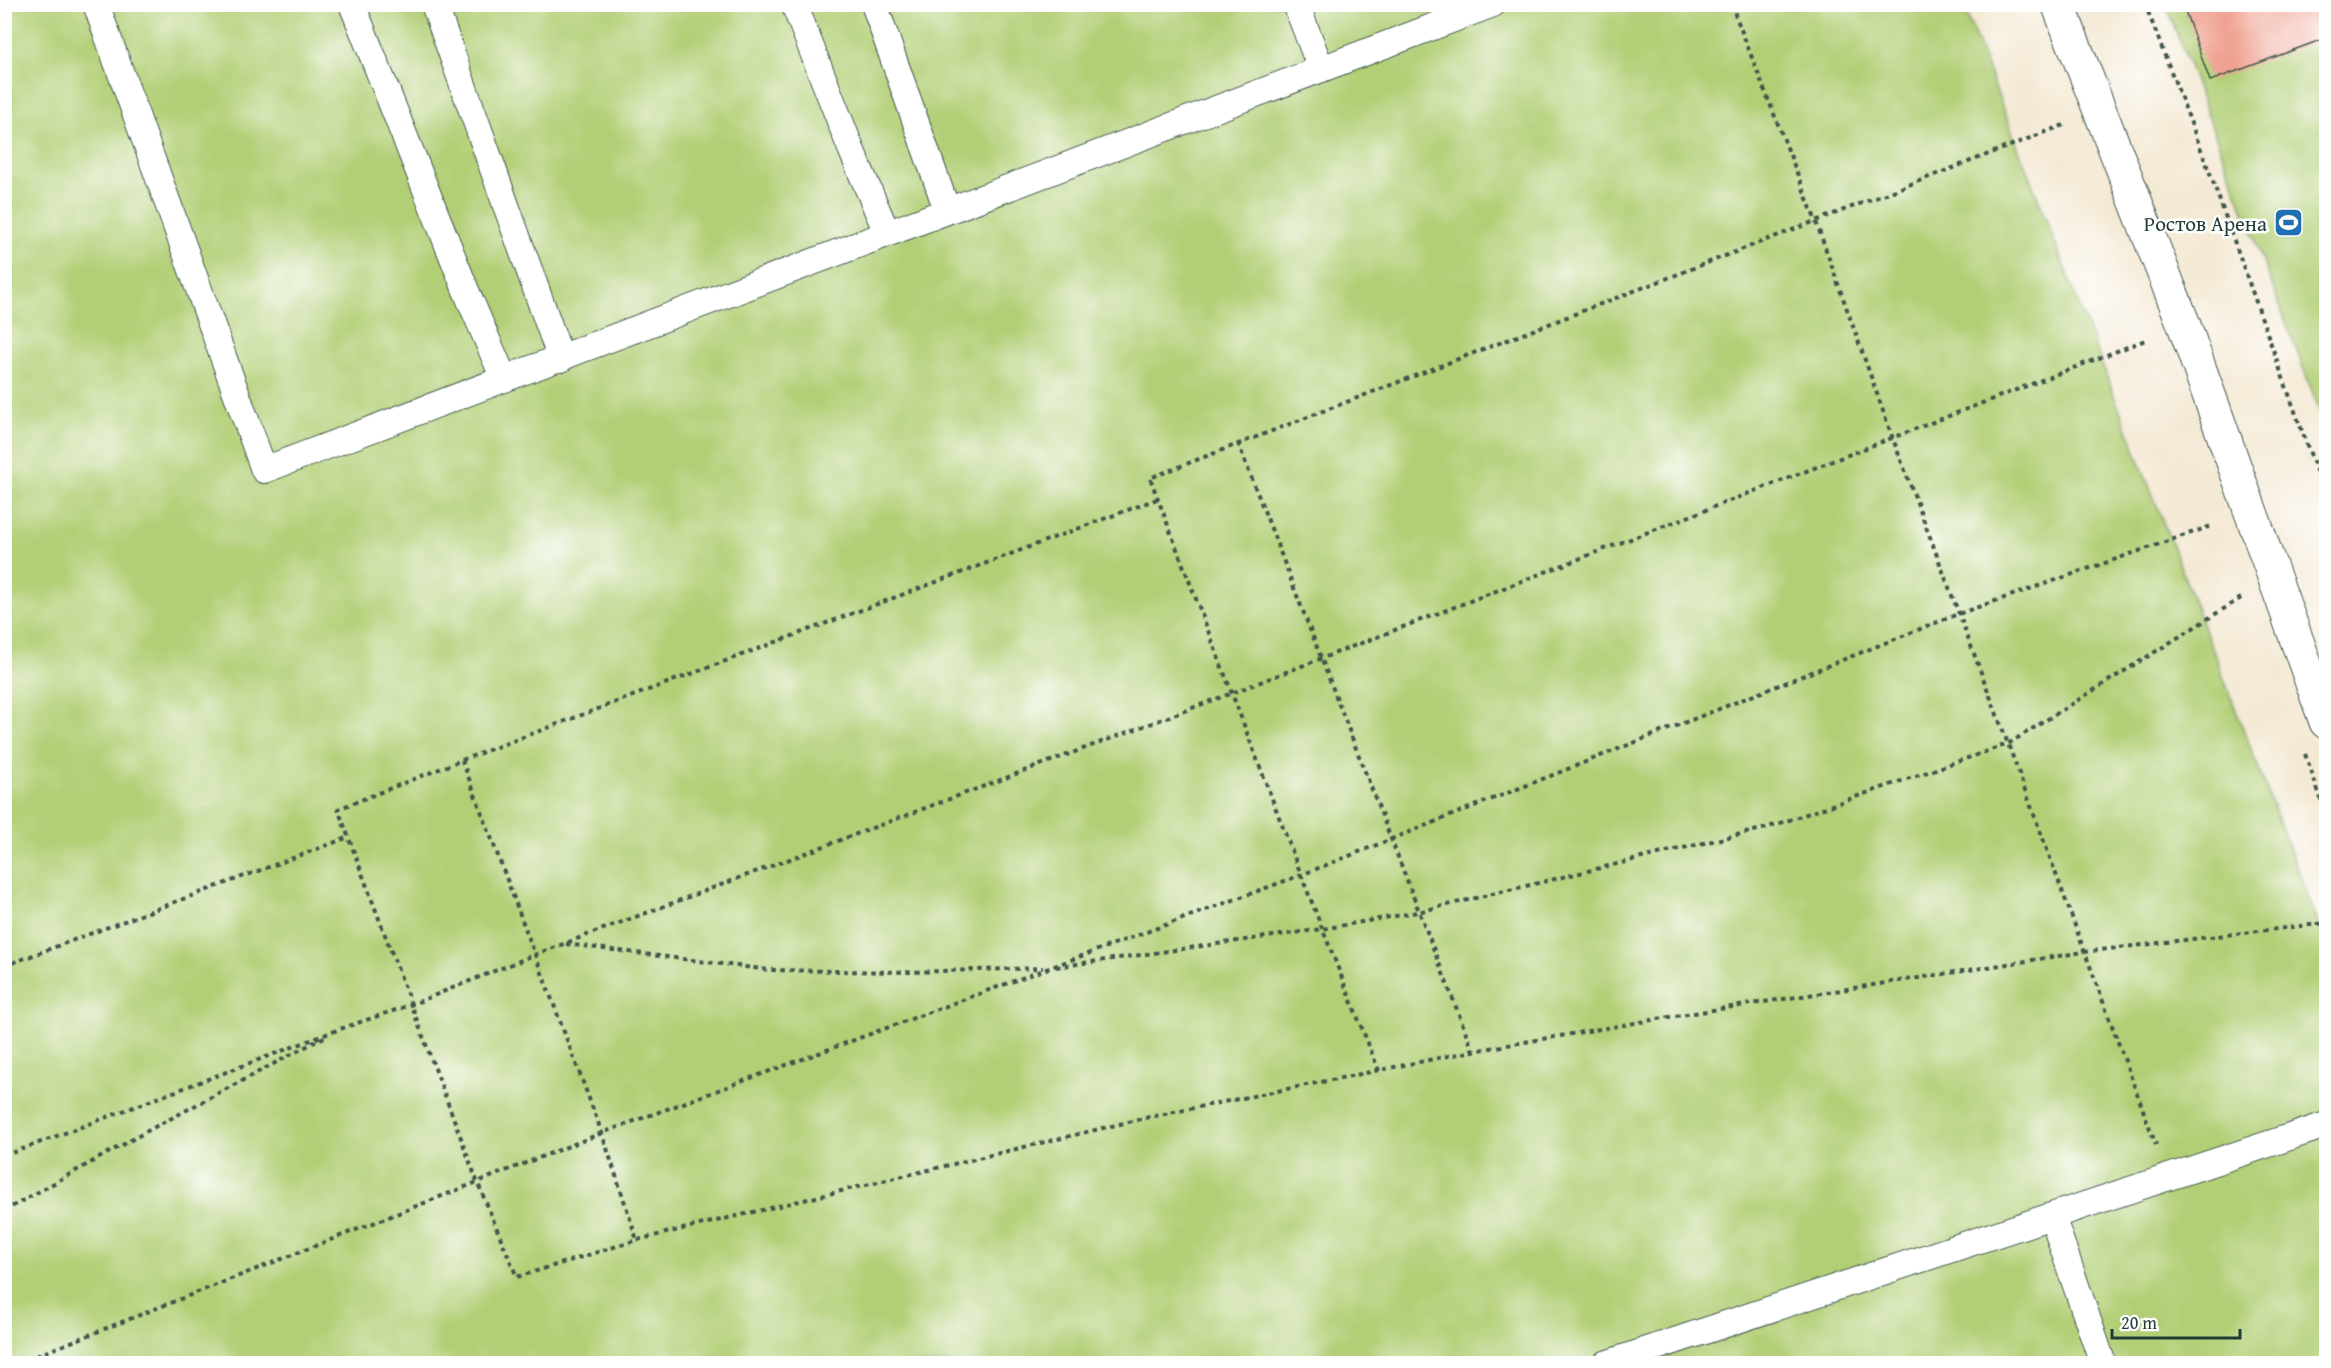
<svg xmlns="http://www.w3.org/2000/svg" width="2331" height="1368" viewBox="0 0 2331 1368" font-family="'Gentium Book Plus',serif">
  <rect width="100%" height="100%" fill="#fff"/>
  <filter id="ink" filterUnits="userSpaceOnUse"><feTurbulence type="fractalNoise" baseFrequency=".0167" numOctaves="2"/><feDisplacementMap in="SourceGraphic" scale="12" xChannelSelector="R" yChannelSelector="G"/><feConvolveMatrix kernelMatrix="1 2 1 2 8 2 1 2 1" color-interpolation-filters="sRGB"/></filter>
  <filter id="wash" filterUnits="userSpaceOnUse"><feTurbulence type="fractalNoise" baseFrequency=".008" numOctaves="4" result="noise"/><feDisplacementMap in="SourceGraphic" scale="24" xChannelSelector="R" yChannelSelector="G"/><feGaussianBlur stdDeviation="1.35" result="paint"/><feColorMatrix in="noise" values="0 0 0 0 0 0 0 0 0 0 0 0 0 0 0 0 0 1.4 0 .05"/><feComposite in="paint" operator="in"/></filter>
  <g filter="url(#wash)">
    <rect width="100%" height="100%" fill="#f4e9d4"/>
    <g fill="#b2cf76" stroke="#688655" stroke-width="1.5">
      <polygon points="5,5 1963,5 2326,943 2326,1363 5,1364"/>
      <polygon points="2166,5 2326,5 2326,428 2171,18"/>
    </g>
    <g id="blocks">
      <polygon fill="#efa190" points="2203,4 2326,4 2326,38 2210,81 2185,11"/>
    </g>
  </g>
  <g filter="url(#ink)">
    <use href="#blocks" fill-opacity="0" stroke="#3f574c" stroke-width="1.5"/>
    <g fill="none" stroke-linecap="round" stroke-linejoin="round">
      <defs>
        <g id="service">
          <polyline points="96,4 264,470 1493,4"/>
          <polyline points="352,4 467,293 504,379"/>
          <polyline points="434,4 561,359"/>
          <polyline points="794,4 851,149 887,233"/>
          <polyline points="874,4 947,210"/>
          <polyline points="1296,4 1321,69"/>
          <polyline points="2052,1216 2103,1364"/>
          <polyline points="1605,1364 2326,1125"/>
        </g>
        <polyline id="minor" points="2058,4 2184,325 2326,722"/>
      </defs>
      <use href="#service" stroke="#3f574c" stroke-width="28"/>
      <use href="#minor" stroke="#3f574c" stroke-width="35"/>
      <g stroke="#3f574c" stroke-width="4" stroke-dasharray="4.5 4.5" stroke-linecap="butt">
        <polyline points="1731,4 1815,219 1893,439 2008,744 2156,1145"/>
        <polyline points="2145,4 2207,165 2326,498"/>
        <polyline points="1238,443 1473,1051"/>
        <polyline points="1157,499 462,760 338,809 477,1181 517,1277 637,1240 1145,1118 1473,1051 1681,1015 2084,952 2326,923"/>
        <polyline points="2305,754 2326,813"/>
        <polyline points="462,760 602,1133 637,1240"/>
        <polyline points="566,944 769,970 909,972 1043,968"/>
        <polyline points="4,966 349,837"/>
        <polyline points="1056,967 1322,929 1418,912 1766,828 2008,744 2241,598"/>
        <polyline points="1379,1071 1301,875 1150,478 2064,125"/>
        <polyline points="4,1156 340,1029 413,1004 534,955 1232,693 2148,339"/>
        <polyline points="4,1211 149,1130 326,1036"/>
        <polyline points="11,1364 33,1357 602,1133 1301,875 1958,614 2214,525"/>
      </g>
      <use href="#service" stroke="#fff" stroke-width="26"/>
      <use href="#minor" stroke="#fff" stroke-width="33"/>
    </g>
  </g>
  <defs>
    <symbol id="stadium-square" viewBox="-11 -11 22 22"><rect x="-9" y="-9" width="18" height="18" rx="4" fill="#1f6fb2" stroke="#fff"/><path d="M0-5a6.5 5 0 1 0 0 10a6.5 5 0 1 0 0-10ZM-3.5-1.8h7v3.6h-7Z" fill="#fff"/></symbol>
  </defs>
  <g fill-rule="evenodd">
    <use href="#stadium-square" x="2272" y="206" width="33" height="33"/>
  </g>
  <g text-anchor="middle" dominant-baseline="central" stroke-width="5" stroke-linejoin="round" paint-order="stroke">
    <g font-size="21" fill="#1f3d34" stroke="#fff" text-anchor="end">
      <text x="2267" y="223">Ростов Арена</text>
    </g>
  </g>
  <rect width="2331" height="1368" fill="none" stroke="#fff" stroke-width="24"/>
  <path d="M2112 1329v9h128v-9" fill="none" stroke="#1f3d34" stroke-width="3"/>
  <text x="2121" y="1329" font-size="18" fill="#1f3d34" stroke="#ffffff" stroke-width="4.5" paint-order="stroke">20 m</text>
</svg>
